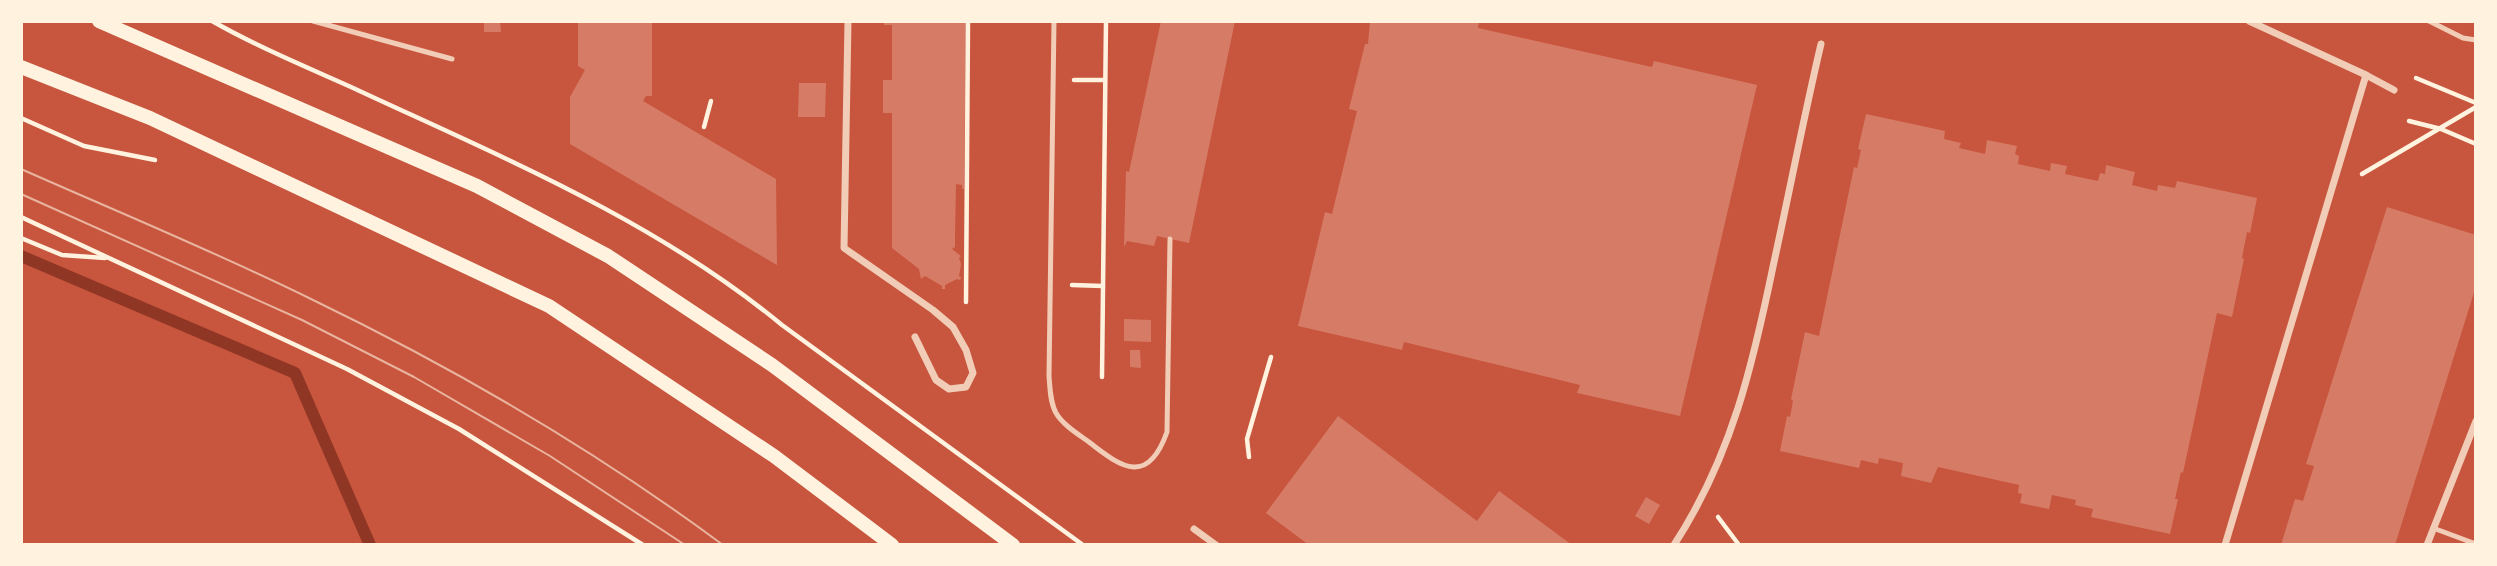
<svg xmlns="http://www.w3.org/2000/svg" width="2497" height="566" viewBox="0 0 2497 566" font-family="Figtree,sans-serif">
  <rect width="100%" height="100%" fill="#c8553d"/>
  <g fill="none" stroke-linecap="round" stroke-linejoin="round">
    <polyline stroke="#8f3625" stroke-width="12" points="21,256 295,373 370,545"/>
  </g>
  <g fill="#d67c66">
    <polygon points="484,21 500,21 501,32 484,32"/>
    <polygon points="578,21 652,21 652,96 646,96 643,101 776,179 777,265 570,144 570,97 585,70 578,66"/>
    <polygon points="884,21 966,21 964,189 962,189 962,185 956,184 955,238 955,247 952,249 961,256 959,258 961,264 959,276 961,277 960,280 957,279 945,285 945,289 942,289 942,286 925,276 921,279 919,269 892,248 892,113 883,113 883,80 892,80 892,25 884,25"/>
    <polygon points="1161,21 1235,21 1189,243 1157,236 1154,246 1127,241 1124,247 1126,171 1129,172"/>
    <polygon points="1370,21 1479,21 1478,28 1652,67 1654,61 1757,85 1680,416 1577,393 1580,385 1404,342 1402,350 1298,326 1325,212 1332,214 1357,111 1349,109 1365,44 1368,44"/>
    <polygon points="799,83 826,83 825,117 798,117"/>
    <polygon points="1866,114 1945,131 1944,139 1961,143 1959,148 1985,154 1987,140 2017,146 2015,154 2019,156 2018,164 2050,171 2051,163 2067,166 2065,174 2098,181 2100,173 2105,174 2106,165 2135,172 2132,185 2157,191 2158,185 2175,188 2177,181 2257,198 2250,233 2247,232 2242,258 2244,259 2232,317 2217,313 2183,473 2181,472 2175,499 2178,499 2170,534 2091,517 2093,509 2075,505 2076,500 2052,495 2049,509 2020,503 2022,494 2018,493 2019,485 1938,467 1931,483 1901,476 1903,463 1879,458 1878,464 1861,460 1859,468 1780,451 1787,416 1790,417 1793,401 1791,399 1805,332 1819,336 1854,167 1857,168 1861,150 1858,149"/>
    <polygon points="2387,207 2476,235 2476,286 2395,545 2281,545 2295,499 2303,501 2314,466 2306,464"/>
    <polygon points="1124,319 1151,320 1151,342 1124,341"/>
    <polygon points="1130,350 1140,350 1141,368 1130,367"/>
    <polygon points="1338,416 1477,521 1499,491 1572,545 1309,545 1266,513"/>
    <polygon points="1646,497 1660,505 1649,524 1635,516"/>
  </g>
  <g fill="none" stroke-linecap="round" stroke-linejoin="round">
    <g stroke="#fff3e0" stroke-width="4.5">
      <path d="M212,21c44,25 92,45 139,66 148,69 304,133 431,238l301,220"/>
      <polyline points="2416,78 2476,103"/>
      <polyline points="1074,80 1105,80"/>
      <polyline points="21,118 84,146 155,160"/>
      <polyline points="2409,121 2441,129 2476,144"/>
      <polyline points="704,127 711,101"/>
      <polyline points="2362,174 2476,107"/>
      <polyline points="21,217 347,369 459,429 643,545"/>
      <polyline points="21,238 62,255 105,258"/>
      <polyline points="1072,285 1103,286"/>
      <polyline points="966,302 968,21"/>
      <polyline points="1102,377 1106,21"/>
      <polyline points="1249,457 1247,439 1271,357"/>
      <polyline points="1718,517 1739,545"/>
    </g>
    <g stroke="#f1ccb7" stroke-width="5">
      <polyline points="313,21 452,59"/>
      <path d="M1054,21l-5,355c1,12 1,26 7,37 7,12 22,21 33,29 34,27 59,43 78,-10l3,-193"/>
      <polyline points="2429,21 2463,38 2476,40"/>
      <polyline points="2433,528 2476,544"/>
    </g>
    <g stroke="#f1ccb7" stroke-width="7">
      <polyline points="848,21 844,248 933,310 953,327 966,350 973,373 966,387 949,389 936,380 915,337"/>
      <polyline points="2249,21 2366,75 2394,90"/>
      <polyline points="1194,529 1216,545"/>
      <path d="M1674,545c58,-89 79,-181 100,-283 16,-73 30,-146 47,-218"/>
      <polyline points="2225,545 2366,75"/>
      <polyline points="2427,545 2476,421"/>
    </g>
    <g stroke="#fff3e0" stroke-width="14">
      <polyline points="99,21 477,186 608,256 772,365 1013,545"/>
      <polyline points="21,67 150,118 549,306 774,456 892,545"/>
    </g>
    <g stroke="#e9b49f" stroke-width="2">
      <path d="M21,169c97,43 195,83 290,130 143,69 284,151 412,246"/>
      <polyline points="21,194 302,320 414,377 550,456 685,545"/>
    </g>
  </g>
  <rect width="2497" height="566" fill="none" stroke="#fff3e0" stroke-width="46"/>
</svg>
